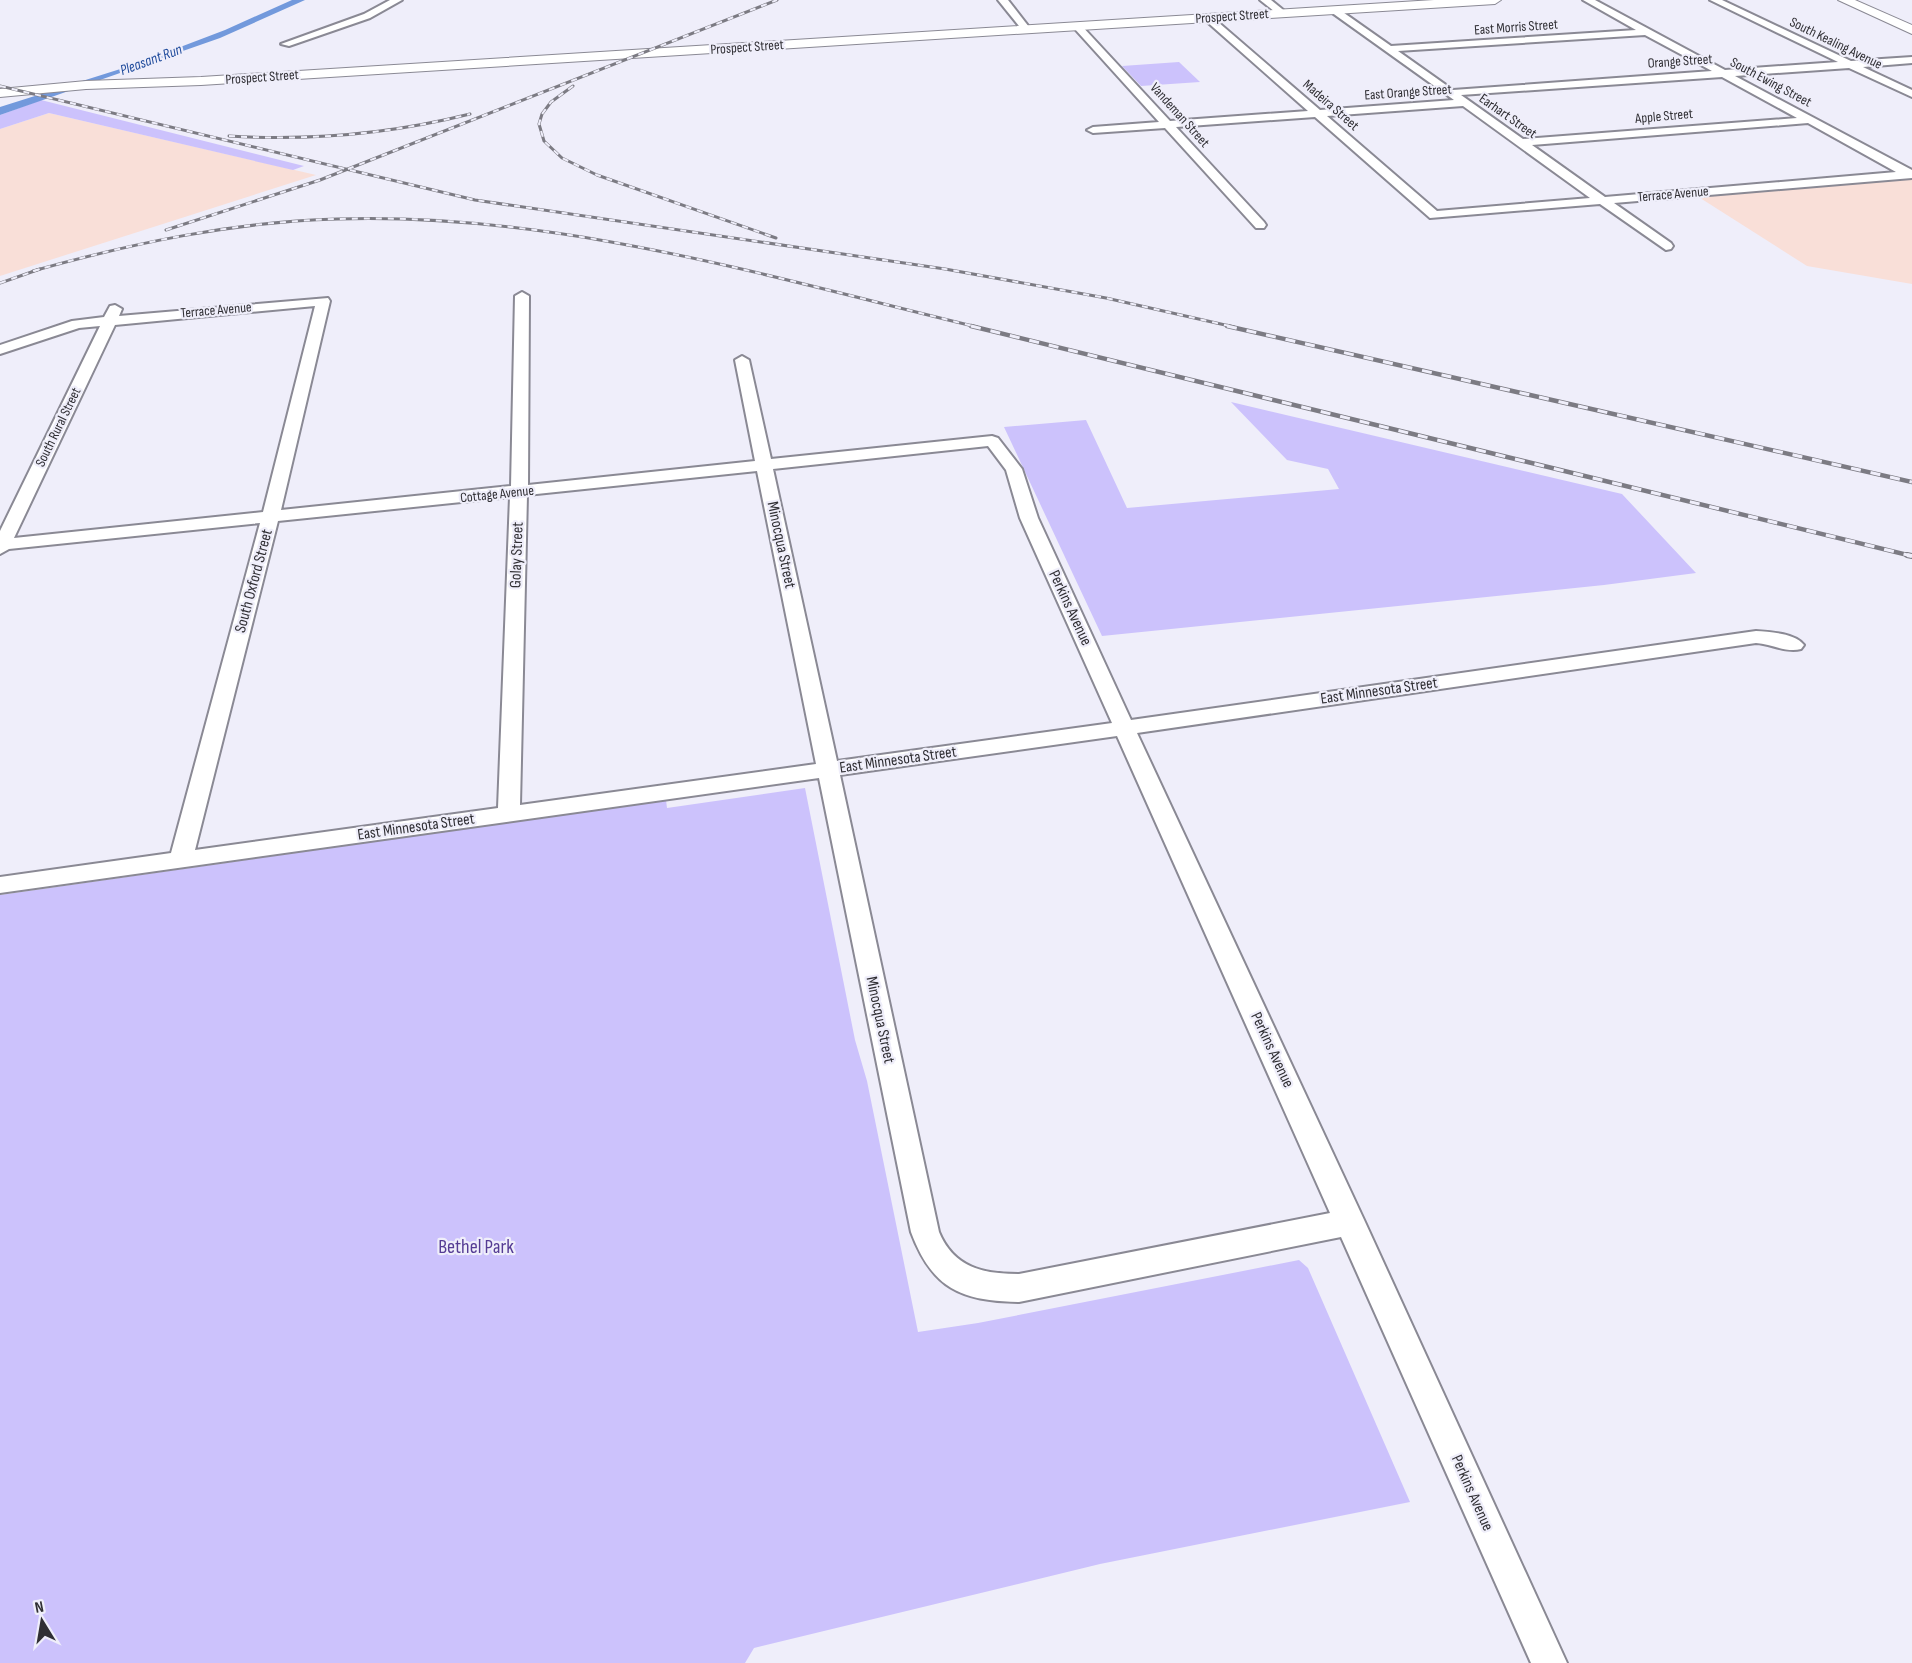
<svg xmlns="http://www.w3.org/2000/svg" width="1912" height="1663" viewBox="0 0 1912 1663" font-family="'Sofia Sans Condensed',sans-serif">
  <rect width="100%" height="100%" fill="#efeefa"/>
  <g fill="#f9dfd8">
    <polygon points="49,113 316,175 0,276 0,129"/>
    <polygon points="1912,177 1912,284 1807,266 1697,196"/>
  </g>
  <g fill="#ccc2fc">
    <polygon points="1179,62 1200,82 1141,86 1122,66"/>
    <polygon points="41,100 304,166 293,170 49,113 0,129 0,115"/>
    <polygon points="1231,402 1622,494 1696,573 1604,585 1102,636 1004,427 1086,420 1127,508 1339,489 1328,469 1287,460"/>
    <polygon points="805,788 855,1040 867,1081 918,1332 978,1323 1299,1260 1308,1268 1410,1502 1100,1564 754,1648 745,1663 0,1663 0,895 666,800 667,808"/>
  </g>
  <polygon fill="#7299dc" points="292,0 305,0 220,38 0,115 0,107 133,65 225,30"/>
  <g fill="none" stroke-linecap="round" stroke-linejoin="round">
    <defs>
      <g id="minor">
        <polygon points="390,0 402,0 370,18 289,46 281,44 364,14"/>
        <polygon points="998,0 1008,0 1029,27 1029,31 1023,31"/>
        <polygon points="1260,0 1271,0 1287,13 1279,15"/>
        <path d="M1583,0h12l130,70 113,-8 -128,-62h12l129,61 61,-4v6l-49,4 49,23v7l-63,-29 -114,8 177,94v8l-298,25 57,40 2,3 -2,3 -5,1 -66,-46 -170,14 -115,-101 -139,10 88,95 2,3 -2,3h-8l-91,-100 -72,5 -6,-3 6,-3 66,-5 -85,-94v-4h6l90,97 138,-10 -103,-91v-4h6l109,94 134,-10 -123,-88v-4h6l54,38 245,-16zM1645,35l67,36 -259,19 -55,-39zM1722,77l75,41 -274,21 -62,-44zM1463,106l127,92 -153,13 -110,-95zM1808,123l88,49 -291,25 -73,-52z"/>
        <path d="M522,292l7,4 -1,189 227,-24 -20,-101 7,-4 7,4 22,99 221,-23 6,2 24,31 16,49 93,202 625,-89c14,1 39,2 48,14l-3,4c-14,4 -30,-5 -45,-6l-619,90 228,489 202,441h-36l-190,-426 -322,65c-59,-1 -87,-14 -108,-70l-92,-454 -819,115v-16l171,-24 89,-330 -251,26 -9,5v-23l100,-205 -21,2 -79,26v-9l72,-24 32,-4 6,-11 5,-1 7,4 -3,7 209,-18 2,3 -49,209 230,-24 4,-190zM315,306l-52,206 -249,26 101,-213zM988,446l18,24 14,48 92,205 -275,38 -64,-292zM757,471l59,293 -296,41 7,-310zM510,497l-12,311 -303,42 83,-329zM1117,736l213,477 -311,61c-35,0 -65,-6 -80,-42l-99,-457z"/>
      </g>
      <g id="secondary">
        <polygon points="1434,0 1501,0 1495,4 201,85 86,89 0,97 0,89 86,81 201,77"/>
        <polygon points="1838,0 1855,0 1912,25 1912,34"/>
      </g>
    </defs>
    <use href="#minor" stroke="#8a8994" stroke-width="4"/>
    <use href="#secondary" stroke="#8a8994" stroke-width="2"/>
    <use href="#minor" fill="#fff" fill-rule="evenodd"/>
    <use href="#secondary" fill="#fff" fill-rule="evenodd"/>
    <defs>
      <g id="rail-far2">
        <polyline points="0,86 475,200 945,269 1106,298 1234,327"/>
        <polyline points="573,86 551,102 542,114 539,124 544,141 562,158 597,175 776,238"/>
        <path d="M229,136c82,5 161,-2 241,-22"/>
        <polyline points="166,230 320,180 777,0"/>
        <path d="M33,271c100,-28 200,-49 304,-52 219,-7 429,57 640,108"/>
        <polyline points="0,283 40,269"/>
      </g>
      <g id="rail-far1">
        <polyline points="971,326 1912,556"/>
        <polyline points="1227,326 1912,482"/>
      </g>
      <polyline id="rail" points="1907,555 1912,556"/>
    </defs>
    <use href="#rail-far2" stroke="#7c7b83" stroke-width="3"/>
    <use href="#rail-far1" stroke="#7c7b83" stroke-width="4.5"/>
    <use href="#rail" stroke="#7c7b83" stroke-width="6"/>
    <use href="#rail-far2" stroke="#efeefa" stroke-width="2" stroke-dasharray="6" stroke-linecap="butt"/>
    <use href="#rail-far1" stroke="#efeefa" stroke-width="3" stroke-dasharray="10" stroke-linecap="butt"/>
    <use href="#rail" stroke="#efeefa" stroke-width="4" stroke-dasharray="12" stroke-linecap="butt"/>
  </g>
  <g text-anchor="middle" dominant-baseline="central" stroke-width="4.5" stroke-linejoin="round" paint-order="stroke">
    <g font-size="14" fill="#302f34" stroke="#efeefa">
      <text transform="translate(1232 16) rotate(-4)">Prospect Street</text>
      <text transform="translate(1516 27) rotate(-4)">East Morris Street</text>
      <text transform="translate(1836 43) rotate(26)">South Kealing Avenue</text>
      <text transform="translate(747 47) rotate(-4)">Prospect Street</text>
      <text transform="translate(1680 61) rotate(-4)">Orange Street</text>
      <text transform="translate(262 77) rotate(-4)">Prospect Street</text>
      <text transform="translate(1771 82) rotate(28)">South Ewing Street</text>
      <text transform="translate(1408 92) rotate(-4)">East Orange Street</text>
      <text transform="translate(1331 105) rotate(41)">Madeira Street</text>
      <text transform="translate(1180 115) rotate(48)">Vandeman Street</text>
      <text transform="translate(1508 116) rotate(35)">Earhart Street</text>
      <text transform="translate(1664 116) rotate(-5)">Apple Street</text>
      <text transform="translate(1673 194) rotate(-5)">Terrace Avenue</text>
      <text transform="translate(216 310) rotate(-5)">Terrace Avenue</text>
      <text transform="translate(58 427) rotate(-64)">South Rural Street</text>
      <text transform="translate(497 494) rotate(-6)">Cottage Avenue</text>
    </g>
    <g font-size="15" font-style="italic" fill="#224d9d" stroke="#efeefa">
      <text transform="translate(151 60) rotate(-20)">Pleasant Run</text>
    </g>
    <g font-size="16" fill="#302f34" stroke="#efeefa">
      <text transform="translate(781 545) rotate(78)">Minocqua Street</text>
      <text transform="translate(517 555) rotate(-88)">Golay Street</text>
      <text transform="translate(254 581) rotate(-75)">South Oxford Street</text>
      <text transform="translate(1070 608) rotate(65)">Perkins Avenue</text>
      <text transform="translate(1379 691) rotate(-8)">East Minnesota Street</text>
      <text transform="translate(898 760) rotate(-8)">East Minnesota Street</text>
      <text transform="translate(416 827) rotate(-8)">East Minnesota Street</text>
      <text transform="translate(880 1020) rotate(78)">Minocqua Street</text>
      <text transform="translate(1272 1050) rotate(65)">Perkins Avenue</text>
      <text transform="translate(1472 1493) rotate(66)">Perkins Avenue</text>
    </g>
    <g font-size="20" fill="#553c94" stroke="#efeefa">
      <text x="476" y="1247">Bethel Park</text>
    </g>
  </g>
  <g transform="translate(42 1621) rotate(349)" stroke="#efeefa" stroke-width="4.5" paint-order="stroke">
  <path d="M0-4.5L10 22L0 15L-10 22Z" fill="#302f34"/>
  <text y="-9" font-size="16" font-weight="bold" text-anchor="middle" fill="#302f34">N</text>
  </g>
</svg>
